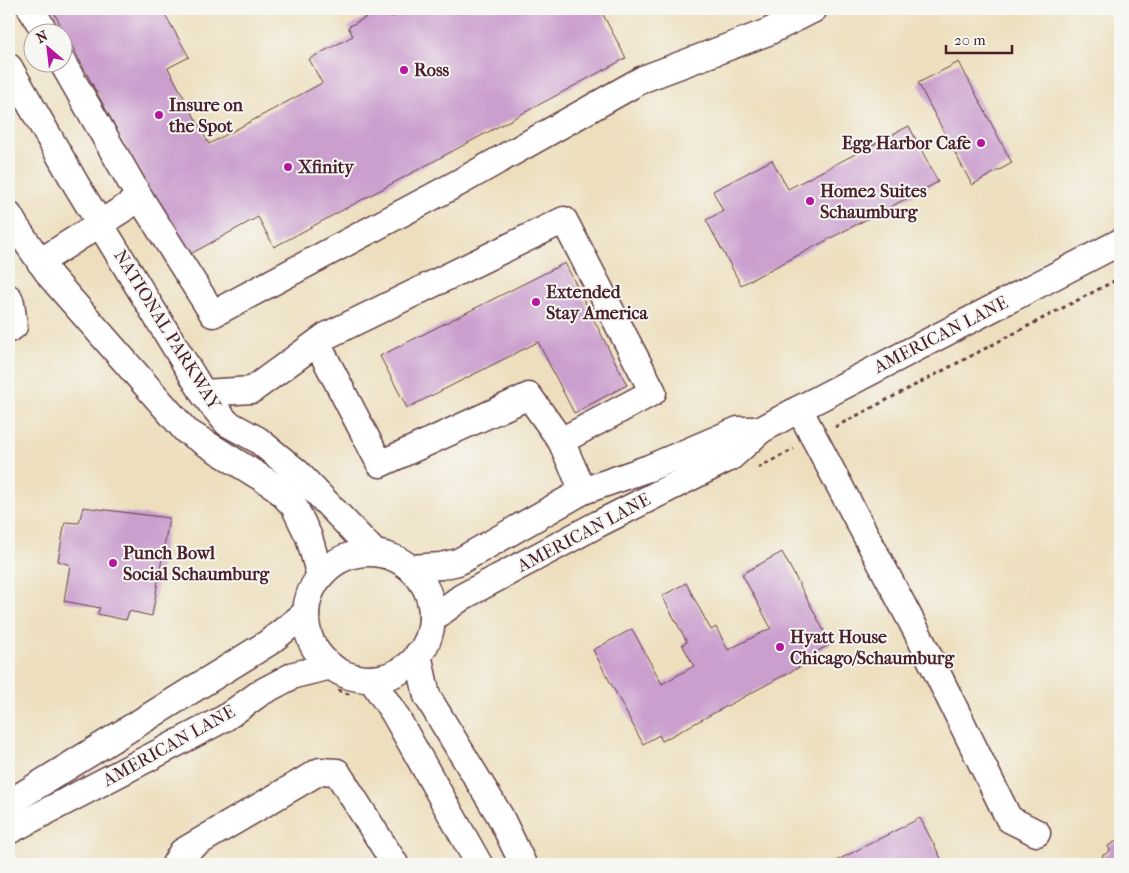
<svg xmlns="http://www.w3.org/2000/svg" width="1129" height="873" viewBox="0 0 1129 873" font-family="'IM FELL French Canon',serif">
  <rect width="100%" height="100%" fill="#f6f6f2"/>
  <filter id="ink" filterUnits="userSpaceOnUse"><feTurbulence type="fractalNoise" baseFrequency=".02" numOctaves="2"/><feDisplacementMap in="SourceGraphic" scale="10" xChannelSelector="R" yChannelSelector="G"/><feConvolveMatrix kernelMatrix="1 2 1 2 8 2 1 2 1" color-interpolation-filters="sRGB"/></filter>
  <filter id="wash" filterUnits="userSpaceOnUse"><feTurbulence type="fractalNoise" baseFrequency=".0096" numOctaves="4" result="noise"/><feDisplacementMap in="SourceGraphic" scale="20" xChannelSelector="R" yChannelSelector="G"/><feGaussianBlur stdDeviation="1.12" result="paint"/><feColorMatrix in="noise" values="0 0 0 0 0 0 0 0 0 0 0 0 0 0 0 0 0 1.4 0 .05"/><feComposite in="paint" operator="in"/></filter>
  <g filter="url(#wash)">
    <rect width="100%" height="100%" fill="#eddfbe"/>
    <g id="blocks">
      <g fill="#ca9ecd">
        <polygon points="52,9 162,9 189,57 168,68 209,144 322,83 309,59 353,36 348,27 381,9 386,9 391,17 407,9 600,9 626,58 274,247 258,217 185,257"/>
        <polygon points="959,62 1012,163 972,185 918,83"/>
        <polygon points="909,126 938,182 741,285 706,220 723,211 713,191 772,160 788,189"/>
        <polygon points="565,263 627,385 574,413 538,342 407,408 380,356"/>
        <polygon points="83,507 169,518 152,616 129,611 126,620 97,614 100,608 64,601 70,565 58,561 65,522 79,523"/>
        <polygon points="782,552 831,644 814,653 816,658 662,741 659,735 643,744 593,650 632,629 662,684 694,666 682,644 687,642 662,596 686,583 711,630 716,627 728,650 771,628 742,574"/>
        <polygon points="920,818 944,864 830,864"/>
        <polygon points="1120,839 1120,864 1107,864 1102,856 1110,851 1108,846"/>
      </g>
    </g>
  </g>
  <g filter="url(#ink)">
    <use href="#blocks" fill-opacity="0" stroke="#623c41" stroke-width="1"/>
    <g fill="none" stroke-linecap="round" stroke-linejoin="round">
      <defs>
        <g id="minor">
          <polyline points="31,9 45,32"/>
          <polyline points="62,62 140,198"/>
          <polyline points="9,67 77,186 205,396 227,423 258,440 297,472 374,552"/>
          <polyline points="9,215 16,227 51,277 186,431 276,487 294,506 309,537 320,576"/>
          <polyline points="40,262 140,198 213,314 460,182 643,79 768,32 814,9"/>
          <polyline points="9,298 11,303 14,326 9,329"/>
          <polyline points="317,343 380,464 529,396 561,441"/>
          <polyline points="203,393 252,390 326,336 564,220 653,392 561,441 583,491"/>
          <polyline points="799,409 918,634 1009,819 1037,833"/>
          <circle cx="369" cy="616" r="63"/>
          <polyline points="411,568 441,566 458,562 583,491 649,468 738,430 761,430"/>
          <polyline points="432,619 462,597 598,524 731,457 761,430 799,409 1120,242"/>
          <polyline points="418,654 427,696 500,816 523,864"/>
          <polyline points="371,679 394,713 479,864"/>
          <polyline points="9,803 268,643 306,613"/>
          <polyline points="9,831 225,718 260,693 294,675 331,666"/>
          <polyline points="175,864 182,852 320,771 337,772 395,864"/>
        </g>
      </defs>
      <use href="#minor" stroke="#623c41" stroke-width="29"/>
      <g stroke="#623c41" stroke-width="3" stroke-dasharray="4 4" stroke-linecap="butt">
        <polyline points="835,427 1120,278"/>
        <polyline points="758,468 794,449"/>
        <polyline points="338,690 353,696"/>
      </g>
      <use href="#minor" stroke="#fff" stroke-width="26"/>
    </g>
  </g>
  <g fill="#b5179e" stroke="#f6f6f2" stroke-width="2">
    <circle cx="404" cy="70" r="5"/>
    <circle cx="159" cy="115" r="5"/>
    <circle cx="981" cy="143" r="5"/>
    <circle cx="288" cy="167" r="5"/>
    <circle cx="810" cy="201" r="5"/>
    <circle cx="536" cy="302" r="5"/>
    <circle cx="113" cy="563" r="5"/>
    <circle cx="780" cy="647" r="5"/>
  </g>
  <g text-anchor="middle" dominant-baseline="central" stroke-width="4" stroke-linejoin="round" paint-order="stroke">
    <g font-size="18" font-weight="bold" fill="#4a1f2b" stroke="#f6f6f2" text-anchor="start">
      <text x="414" y="70">Ross</text>
      <text x="169" y="105">Insure on<tspan x="169" dy="21">the Spot</tspan></text>
      <text x="971" y="143" text-anchor="end">Egg Harbor Cafe</text>
      <text x="298" y="167">Xfinity</text>
      <text x="820" y="191">Home2 Suites<tspan x="820" dy="21">Schaumburg</tspan></text>
      <text x="546" y="292">Extended<tspan x="546" dy="21">Stay America</tspan></text>
      <text x="123" y="553">Punch Bowl<tspan x="123" dy="21">Social Schaumburg</tspan></text>
      <text x="790" y="637">Hyatt House<tspan x="790" dy="21">Chicago/Schaumburg</tspan></text>
    </g>
    <g font-size="18" fill="#4a1f2b" stroke="#f6f6f2">
      <text transform="translate(167 330) rotate(58)">NATIONAL PARKWAY</text>
      <text transform="translate(941 335) rotate(-27)">AMERICAN LANE</text>
      <text transform="translate(584 533) rotate(-28)">AMERICAN LANE</text>
      <text transform="translate(169 746) rotate(-29)">AMERICAN LANE</text>
    </g>
  </g>
  <rect width="1129" height="873" fill="none" stroke="#f6f6f2" stroke-width="30"/>
  <g transform="translate(48 48) rotate(332)"><circle r="24" fill="#f6f6f2" stroke="#b1a0a2"/>
  <path d="M0-4L9 19L0 12L-9 19Z" fill="#b5179e"/>
  <text y="-8" font-size="14" font-weight="bold" text-anchor="middle" fill="#4a1f2b">N</text>
  </g>
  <path d="M946 45v8h66v-8" fill="none" stroke="#4a1f2b" stroke-width="2.5"/>
  <text x="954" y="45" font-size="15" fill="#4a1f2b" stroke="#f6f6f2" stroke-width="4" paint-order="stroke">20 m</text>
</svg>
